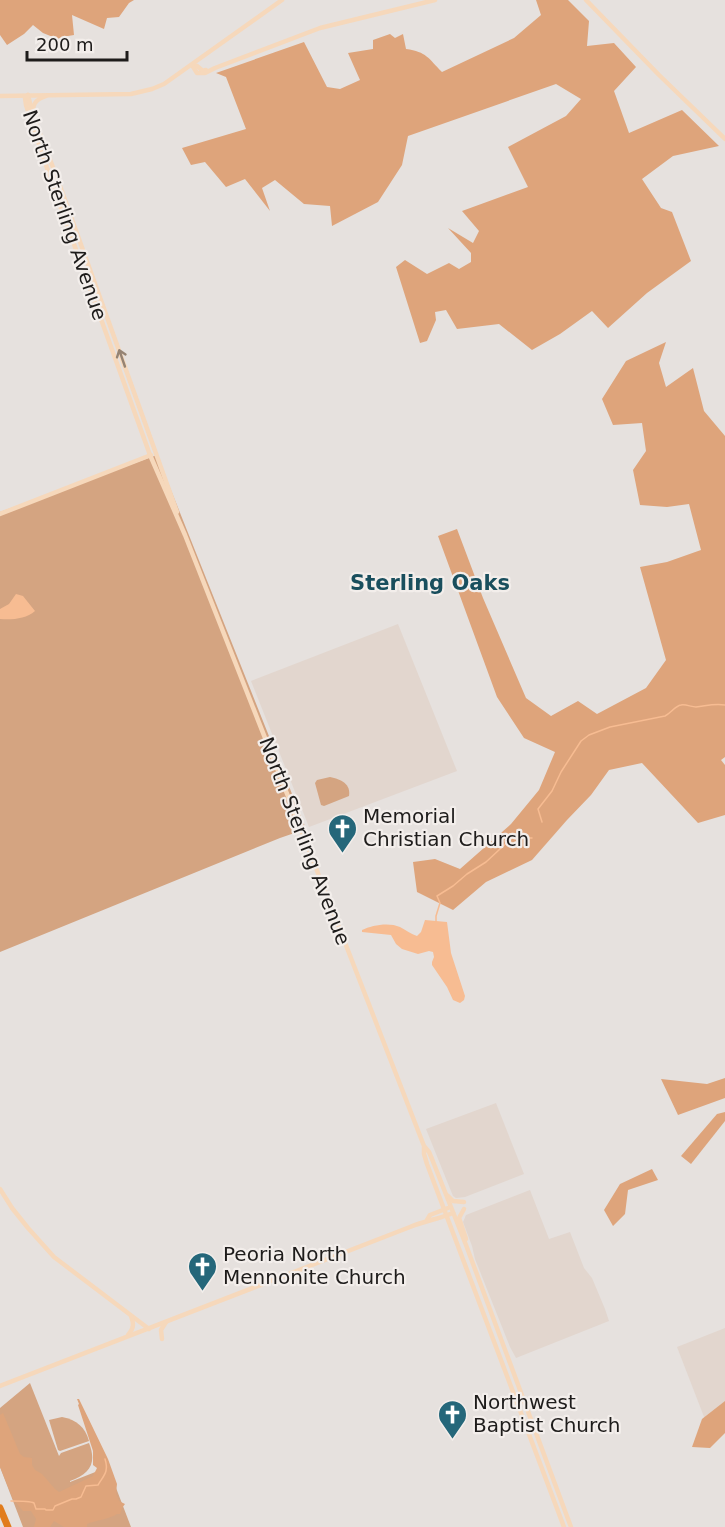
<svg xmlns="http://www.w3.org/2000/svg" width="725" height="1527" viewBox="0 0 725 1527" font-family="'DejaVu Sans',sans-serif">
  <rect width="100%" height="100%" fill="#e6e1de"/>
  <g fill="#e2d6ce">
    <polygon points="398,624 457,771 309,827 251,681"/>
    <polygon points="496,1103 524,1174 465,1197 456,1198 453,1196 426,1129"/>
    <polygon points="530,1190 549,1239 570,1232 584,1268 592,1278 605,1309 609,1321 516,1358 510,1347 475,1259 472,1246 463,1222 466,1215"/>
    <polygon points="725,1328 725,1414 706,1422 677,1347"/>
  </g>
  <g fill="#d4a481">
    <polygon points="157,455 306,829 280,838 0,952 0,512"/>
    <path d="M330,777c11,2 21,7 19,19l-25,10 -3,-1 -6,-22 2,-3z"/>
    <path d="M30,1383l29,73 2,-3 28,-10c8,20 1,31 -19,38v1l38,-15 23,60h-108l-23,-60v-59z"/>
    <path d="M62,1417c15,3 23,10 27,24l-29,10 -2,-1 -9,-30z"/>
  </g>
  <g fill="#dea47b">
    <polygon points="0,0 134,0 129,3 119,17 107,18 104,29 72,15 74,35 62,37 58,39 43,33 33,25 24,34 7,45 0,35"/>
    <path d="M536,0h32l21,21 -2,25 27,-3 22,24 -22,24 15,42 53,-23 37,36 -46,10 -31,23 19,29 11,4 19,49 -44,32 -39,35 -16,-17 -32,23 -28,16 -33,-26 -42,5 -11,-19 -11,2 1,8 -9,21 -7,2 -24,-76 9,-7 22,14 22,-11 10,6 12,-7v-9l-23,-25 25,15 6,-12 -17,-20 66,-24 -20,-40 58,-31 15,-17 -25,-15 -148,52 -6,29 -24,37 -46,24 -2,-20 -26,-2 -29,-24 -13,8 8,23 -25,-32 -19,8 -21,-25 -14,3 -9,-17 64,-19 -20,-52 -10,-4 88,-31 23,45 13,2 20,-9 -12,-27 25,-4v-9l17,-6 5,4 8,-4 3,15c21,3 22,9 36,23l72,-34 27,-23z"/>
    <polygon points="666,342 659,363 666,387 693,368 704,411 725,436 725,757 721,760 725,765 725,815 698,823 642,763 609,770 591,795 567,820 532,860 486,882 453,910 417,892 413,862 435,859 460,869 511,824 539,790 555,752 524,738 497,697 438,536 457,529 483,598 526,698 551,716 578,701 597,714 646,688 666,660 640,567 667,562 701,550 689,504 667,507 640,505 633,470 646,451 642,423 613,425 602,399 626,361"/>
    <polygon points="725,1078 725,1098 678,1115 661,1079 707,1084"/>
    <polygon points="725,1112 725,1121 691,1164 681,1156 717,1114"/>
    <polygon points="652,1169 658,1180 628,1190 625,1214 613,1226 604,1210 620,1184"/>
    <path d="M77,1399h2l29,60 9,25 -1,9 3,8 6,3 -3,4 -2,6h-3c-5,4 -23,7 -30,10v3h-23l-10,-6 -4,6h-16l2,-8 -5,-8h-8l-10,-12 -13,-32v-52l3,-2 17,41 4,3 8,1v7l3,5 7,4 13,15 4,3 34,-16 4,-8 -4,-3v-14l-15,-46 1,-1z"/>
    <polygon points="725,1401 725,1433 710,1448 692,1447 702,1419"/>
  </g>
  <g fill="#f7bc92">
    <path d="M16,594l7,2 12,15c-9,8 -23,9 -35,8v-10l9,-5z"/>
    <path d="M425,920l22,2 4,31 14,43 -1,4 -4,3 -7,-3 -6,-13 -15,-22v-3l2,-5 -1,-5 -4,-1 -11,3 -16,-5 -6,-5 -5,-9 -29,-3v-2c10,-5 27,-8 38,-3 6,3 11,7 17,9l4,-4z"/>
  </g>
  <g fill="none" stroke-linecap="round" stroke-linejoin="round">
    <g stroke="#f7bc92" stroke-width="1.5">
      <path d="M542,822l-4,-13 14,-18 9,-19 20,-31 8,-6 21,-8 55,-11c6,-3 10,-10 16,-11 5,-1 10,2 15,2 10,-1 18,-4 29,-2"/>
      <polyline points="436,921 436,916 440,903 437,896 453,886 467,874 486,862 512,838 532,838"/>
      <path d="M11,1501c6,0 19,0 23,2l2,6h9l1,1h7l2,-4 17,-7h4l5,-2 5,-11 12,-1c6,-10 11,-13 7,-26"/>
    </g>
    <g stroke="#f6d8bb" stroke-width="4.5">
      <polyline points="586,0 659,75 725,139"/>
      <polyline points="192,65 197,73 205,73 215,68 320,28 435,0"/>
      <polyline points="192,65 197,66 203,71 206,70"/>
      <polyline points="28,95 25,98 26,105 53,186 150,455 185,535 295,814 424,1146 429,1152 432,1159 466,1245 571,1527"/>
      <polyline points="28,95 33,116 56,175 177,512"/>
      <polyline points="0,96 131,94 152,89 164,84 282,0"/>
      <path d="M33,111c0,-9 5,-12 13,-15"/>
      <polyline points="0,514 151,455"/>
      <polyline points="424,1147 424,1154 427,1164 564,1527"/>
      <polyline points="0,1189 12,1208 28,1228 54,1257 149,1329"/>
      <polyline points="448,1196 453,1201 464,1202"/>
      <polyline points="464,1209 459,1218 466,1239"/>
      <polyline points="427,1220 430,1215 448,1208"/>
      <path d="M128,1335c6,-7 6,-11 3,-19"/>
      <polyline points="162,1339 161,1330 166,1322"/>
      <path d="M0,1386l410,-159c14,-6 29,-8 43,-14"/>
    </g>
    <polyline stroke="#e17c1d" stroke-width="7" points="0,1508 8,1527"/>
  </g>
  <defs><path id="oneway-shaft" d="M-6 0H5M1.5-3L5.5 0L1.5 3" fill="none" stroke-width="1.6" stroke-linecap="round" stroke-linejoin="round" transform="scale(1.5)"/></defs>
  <use stroke="#958373" href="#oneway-shaft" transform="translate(122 358) rotate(-109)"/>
  <defs>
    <symbol id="church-pin" viewBox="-11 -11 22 30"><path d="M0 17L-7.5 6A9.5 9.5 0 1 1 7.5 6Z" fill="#25677a" stroke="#f3eeeb"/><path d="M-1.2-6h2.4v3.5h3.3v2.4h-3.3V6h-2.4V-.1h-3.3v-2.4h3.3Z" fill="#fff"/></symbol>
  </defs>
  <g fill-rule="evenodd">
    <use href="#church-pin" x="326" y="812" width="33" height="45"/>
    <use href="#church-pin" x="186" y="1250" width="33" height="45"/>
    <use href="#church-pin" x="436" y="1398" width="33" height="45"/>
  </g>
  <g text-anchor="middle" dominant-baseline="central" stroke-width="4.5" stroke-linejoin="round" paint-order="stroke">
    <g font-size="20" fill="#1e1c1b" stroke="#f3eeeb">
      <text transform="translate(65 215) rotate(71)">North Sterling Avenue</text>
      <text transform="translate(305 841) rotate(69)">North Sterling Avenue</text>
    </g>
    <g font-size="20" fill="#1e1c1b" stroke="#f3eeeb" text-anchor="start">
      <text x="363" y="816">Memorial<tspan x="363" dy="23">Christian Church</tspan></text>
      <text x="223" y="1254">Peoria North<tspan x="223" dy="23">Mennonite Church</tspan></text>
      <text x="473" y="1402">Northwest<tspan x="473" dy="23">Baptist Church</tspan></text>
    </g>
    <g font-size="21" font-weight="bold" fill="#194e5d" stroke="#f3eeeb">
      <text x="430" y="583">Sterling Oaks</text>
    </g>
  </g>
  <path d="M27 51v9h100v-9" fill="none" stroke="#1e1c1b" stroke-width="3"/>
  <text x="36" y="51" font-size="18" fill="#1e1c1b" stroke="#f3eeeb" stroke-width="4.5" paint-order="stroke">200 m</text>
</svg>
